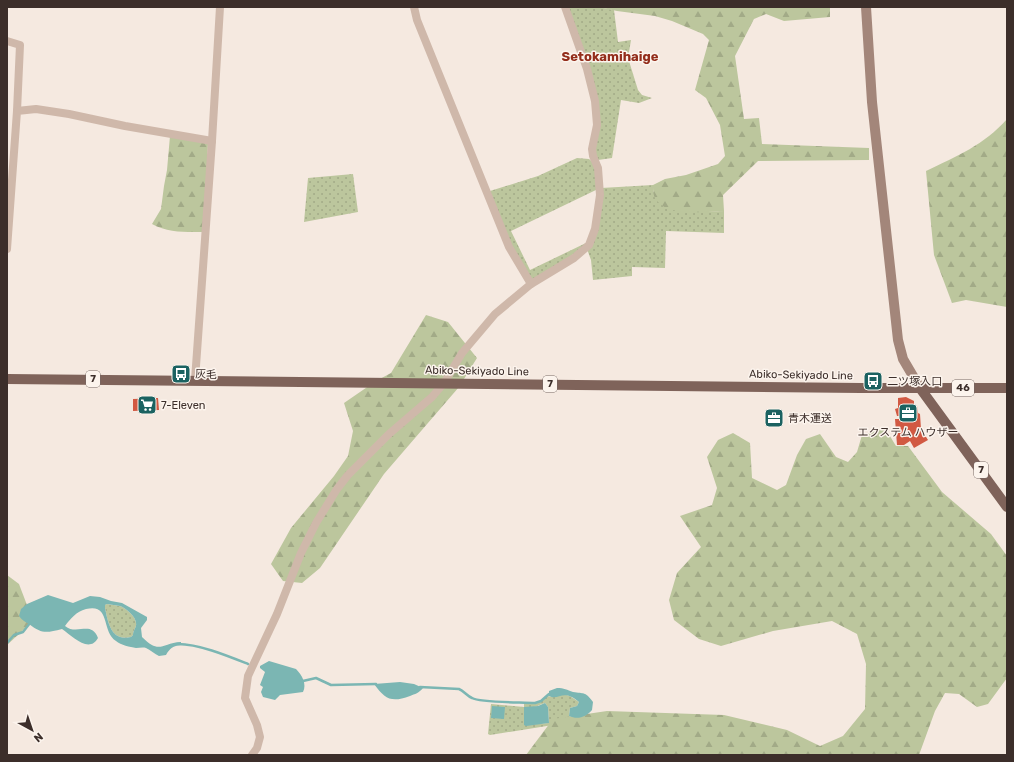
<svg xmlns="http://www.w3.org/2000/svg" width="1014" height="762" viewBox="0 0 1014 762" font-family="Rubik,'Noto Sans JP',sans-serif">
  <defs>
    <pattern id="grass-dots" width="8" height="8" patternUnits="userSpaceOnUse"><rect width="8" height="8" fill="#bcc69d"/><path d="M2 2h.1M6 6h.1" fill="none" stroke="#a2aa87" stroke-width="1.8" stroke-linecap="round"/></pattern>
    <pattern id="forest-firs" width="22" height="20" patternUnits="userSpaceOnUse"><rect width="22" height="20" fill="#bcc69d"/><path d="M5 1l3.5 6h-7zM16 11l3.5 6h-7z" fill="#a2aa87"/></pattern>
  </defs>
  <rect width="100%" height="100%" fill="#f5e9e0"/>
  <g fill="url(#grass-dots)" fill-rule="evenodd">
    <polygon points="567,7 598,7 614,10 618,42 631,40 629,52 629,61 638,90 642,95 652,98 639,103 621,100 612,158 598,160 595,155 598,118"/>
    <polygon points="577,158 589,159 595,164 598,189 511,231 530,270 588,242 583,248 532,281 511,247 490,191 538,176"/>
    <polygon points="353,174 358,212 304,222 308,178"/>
    <polygon points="653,185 653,192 698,212 724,211 724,233 666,231 665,268 632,267 632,276 593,280 591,260 587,249 601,188"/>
    <path d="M107,604c4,1 9,1 13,2 6,2 16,11 16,17 1,4 -3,7 -3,12l-2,2c-20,5 -23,-15 -26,-29v-3z"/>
    <path d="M563,694l7,2 9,6 -2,4 -7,2 -1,8 2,1 -18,8 -63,10 -2,-1 3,-30 33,3v-3l14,-1 9,-7 6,1zM545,703l3,4 1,16 -24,2 9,-18z"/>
  </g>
  <g fill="url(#forest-firs)">
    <path d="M598,7h232v10l-46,4 -18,-7 -12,5 -19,37 9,63 15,-1 3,26 107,4v12l-111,1 -35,34 1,16c-17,1 -54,5 -66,-9 -5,-5 -5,-11 -5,-17l12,-6 21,-4 32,-11 7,-8 -5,-31 -14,-27 -11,-8 14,-50 -6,-6 -31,-13 -17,-5 -38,-5z"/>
    <path d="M1007,119v188l-41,-7 -14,3 -18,-48 -8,-84c31,-15 58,-26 81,-52z"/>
    <path d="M170,136l38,7 -4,89c-19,0 -36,1 -52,-8l9,-15 3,-23 3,-16z"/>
    <polygon points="426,315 448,322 477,358 459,387 384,474 320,568 302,583 283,581 271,564 291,528 334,476 348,456 353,431 344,403 376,381 391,373"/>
    <polygon points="885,428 896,446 908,446 942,492 991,534 1007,556 1007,678 988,704 977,707 959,694 945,693 935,711 919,755 526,755 553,719 607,711 724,715 787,730 820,746 843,736 865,709 866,664 857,634 832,621 773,631 721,646 699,639 674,620 669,600 677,573 701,547 680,516 712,505 717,488 707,457 718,440 733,433 750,443 752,478 777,490 786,485 797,455 806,439 820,434 836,457 848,462 857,452 862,435"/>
    <polygon points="7,575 19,584 33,621 7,645"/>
  </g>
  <g fill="#7bb6b3" fill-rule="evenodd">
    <path d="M48,595l25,8 17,-7 10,1 11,4 11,2 25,14v3l-6,8 1,9c18,18 19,6 39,5v3c-8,1 -11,3 -15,10l-7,1c-4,-2 -9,-6 -13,-8 -3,-1 -7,0 -10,0 -6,-1 -15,-3 -20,-7 -15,-10 -5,-38 -30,-32 -10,3 -15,9 -21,17 12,10 26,-6 33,12 -9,16 -26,-2 -36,-9 -16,4 -20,5 -33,-5 -4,-2 -7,-4 -10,-8l2,-7 6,-5zM107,604c4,1 9,1 13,2 6,2 16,11 16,17 1,4 -3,7 -3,12l-2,2c-20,5 -23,-15 -26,-29v-3z"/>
    <path d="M269,661l27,8c6,6 11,15 7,23l-23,3 -5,5 -12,-3 -2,-5 2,-5 -3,-2 5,-13 -5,-4v-2z"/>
    <path d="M400,682l14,2 9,4c-4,5 -8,6 -13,8 -19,7 -25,3 -36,-12z"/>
    <path d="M557,688c7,0 10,2 16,4 11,2 12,-1 20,10l-1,8c-6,7 -14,10 -23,6l1,-8 7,-2 2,-4c-16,-14 -20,-1 -30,-6v-5z"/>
    <polygon points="545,703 548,707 549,723 526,726 524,725 524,707 538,706"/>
    <polygon points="492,706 505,707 504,719 491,718"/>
  </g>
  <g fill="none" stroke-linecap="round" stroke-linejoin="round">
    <g stroke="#7bb6b3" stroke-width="2.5">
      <polyline points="7,643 14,635 23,632 30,623"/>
      <path d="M178,644c21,0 50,12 70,20"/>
      <polyline points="300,680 303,681 316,678 331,685 376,684"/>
      <path d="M420,687l39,2c5,2 8,7 13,9 9,5 51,4 63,5l6,-2 8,-7"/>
    </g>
  </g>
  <g fill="#d15942">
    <polygon points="906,397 914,401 914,406 917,406 918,413 920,414 921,429 928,440 914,448 910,441 904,445 897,445 895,419 899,419 899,416 897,416 895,409 898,408 898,398"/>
    <polygon points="158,398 159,410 133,411 133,399"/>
  </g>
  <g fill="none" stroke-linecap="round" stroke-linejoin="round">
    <g stroke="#cfb8aa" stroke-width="8">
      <polyline points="414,7 417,20 509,247 531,284"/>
      <polyline points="7,41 20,45 17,111"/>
      <polyline points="7,249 17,111 36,109 69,114 125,126 212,141"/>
      <polyline points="195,380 212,141 220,7"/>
      <polyline points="252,755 257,748 260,737 257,725 245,698 248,676 277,614 301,553 316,523 337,489 348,475 389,434 432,397 444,383 462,353 495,314 531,284 574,258 589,245 595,229 600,195 598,168 593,156 592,149 597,125 595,101 587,69 565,7"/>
    </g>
    <polyline stroke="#a3867a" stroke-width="10" points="866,7 872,102 898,340 903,359 920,388"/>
    <g stroke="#7f635a" stroke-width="10">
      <polyline points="7,379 861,388 1007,388"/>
      <polyline points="920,388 1007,507"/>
    </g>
  </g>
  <defs>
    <symbol id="bus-square" viewBox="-11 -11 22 22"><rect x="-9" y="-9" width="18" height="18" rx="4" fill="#1b6261" stroke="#fcf4ed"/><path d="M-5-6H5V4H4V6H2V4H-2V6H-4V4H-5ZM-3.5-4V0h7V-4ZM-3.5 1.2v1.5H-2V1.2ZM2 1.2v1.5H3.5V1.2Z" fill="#fff"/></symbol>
    <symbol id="supermarket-square" viewBox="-11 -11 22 22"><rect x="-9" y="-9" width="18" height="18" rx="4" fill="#1b6261" stroke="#fcf4ed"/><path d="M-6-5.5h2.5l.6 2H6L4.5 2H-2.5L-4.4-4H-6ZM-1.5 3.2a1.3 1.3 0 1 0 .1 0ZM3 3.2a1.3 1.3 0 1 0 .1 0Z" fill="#fff"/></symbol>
    <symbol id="office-square" viewBox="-11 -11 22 22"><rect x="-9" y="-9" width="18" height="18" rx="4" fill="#1b6261" stroke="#fcf4ed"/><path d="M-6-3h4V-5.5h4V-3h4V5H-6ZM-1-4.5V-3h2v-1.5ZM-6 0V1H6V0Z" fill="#fff"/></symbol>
  </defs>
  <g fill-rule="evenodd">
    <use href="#bus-square" x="170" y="363" width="22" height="22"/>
    <use href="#bus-square" x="862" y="370" width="22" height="22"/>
    <use href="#supermarket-square" x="136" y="394" width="22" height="22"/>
    <use href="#office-square" x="897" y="402" width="22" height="22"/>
    <use href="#office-square" x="763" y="407" width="22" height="22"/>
  </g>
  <g text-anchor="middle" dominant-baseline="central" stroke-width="3" stroke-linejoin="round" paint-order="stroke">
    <g fill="#fcf4ed" stroke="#766964" stroke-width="1">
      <rect x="86" y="371" width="14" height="16" rx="3"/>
      <rect x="543" y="376" width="14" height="16" rx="3"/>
      <rect x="952" y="380" width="22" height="16" rx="3"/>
      <rect x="974" y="462" width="14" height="16" rx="3"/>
    </g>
    <g font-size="10" font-weight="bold" fill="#3c2e2a">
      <text x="93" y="379">7</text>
      <text x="550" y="384">7</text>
      <text x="963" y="388">46</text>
      <text x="981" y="470">7</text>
    </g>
    <g font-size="11" fill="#3c2e2a" stroke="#fcf4ed">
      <text transform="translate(477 371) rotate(1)">Abiko-Sekiyado Line</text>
      <text transform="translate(801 375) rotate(1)">Abiko-Sekiyado Line</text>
    </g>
    <g font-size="11" fill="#3c2e2a" stroke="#fcf4ed" text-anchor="start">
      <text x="195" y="374">灰毛</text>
      <text x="887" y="381">二ツ塚入口</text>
      <text x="161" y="405">7-Eleven</text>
      <text x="788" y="418">青木運送</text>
      <text x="908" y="432" text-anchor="middle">エクステム ハウザー</text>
    </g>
    <g font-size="13" font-weight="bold" fill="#932d1b" stroke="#fcf4ed">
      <text x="610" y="56">Setokamihaige</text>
    </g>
  </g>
  <rect width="1014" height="762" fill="none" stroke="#3c2e2a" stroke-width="16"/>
  <g transform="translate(32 730) rotate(140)" stroke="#fcf4ed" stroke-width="3" paint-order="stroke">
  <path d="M0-3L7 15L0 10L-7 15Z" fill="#3c2e2a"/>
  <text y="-6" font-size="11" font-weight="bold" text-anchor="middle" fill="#3c2e2a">N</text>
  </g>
</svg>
